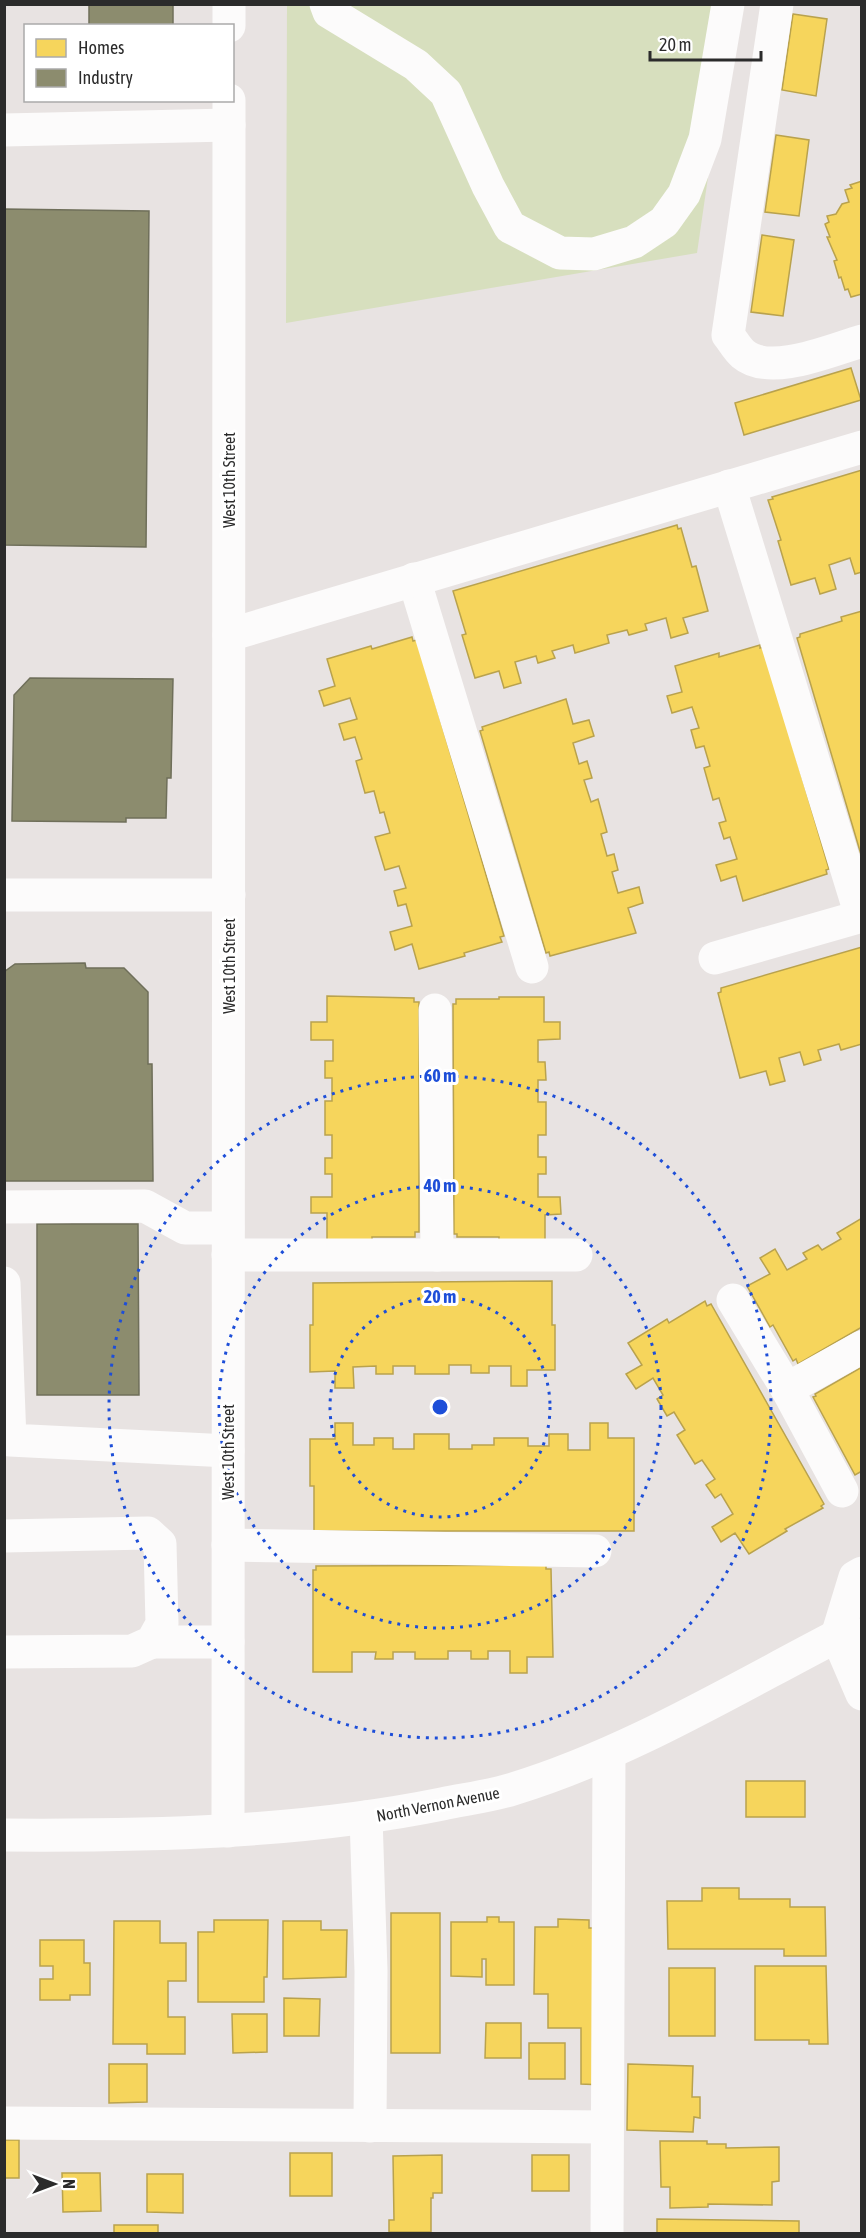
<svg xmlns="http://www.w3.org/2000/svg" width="866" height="2238" viewBox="0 0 866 2238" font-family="'Asap Condensed',sans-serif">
  <rect width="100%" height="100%" fill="#e8e3e2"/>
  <polygon fill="#d7dfbe" points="287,5 733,5 697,253 286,323"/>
  <g fill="#f6d55c" stroke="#b9a24d" stroke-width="1.5">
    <polygon points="793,14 827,19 816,96 782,90"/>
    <polygon points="776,135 809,140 799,216 765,212"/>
    <polygon points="862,181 862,294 851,297 848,289 845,290 841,277 839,278 834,261 837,260 827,237 830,237 825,224 829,222 827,216 836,214 842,204 849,202 845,190 852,188 850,185"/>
    <polygon points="762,235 794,240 783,316 751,312"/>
    <polygon points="851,368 861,400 744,435 735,403"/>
    <polygon points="862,470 862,572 855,574 850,558 829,565 836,589 820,594 815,578 791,585 778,541 781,540 768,500 773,499 772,497"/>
    <polygon points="677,525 678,529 681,528 692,567 696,566 708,611 683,618 688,633 671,638 666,618 645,624 647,630 629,635 627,630 607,635 609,643 575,653 573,645 552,651 555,658 538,663 536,656 515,662 521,683 504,688 499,671 475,678 462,635 466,634 453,591"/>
    <polygon points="862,611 862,858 797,638 800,637 800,634 842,621 841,617"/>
    <polygon points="412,637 413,641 417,640 504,936 500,937 502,942 464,953 465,956 419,969 412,944 395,950 390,932 412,926 406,904 398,906 394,891 406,888 399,866 385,870 375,837 390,833 384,812 380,813 374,791 365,793 356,761 362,759 355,737 344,740 339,724 357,719 350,698 324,706 319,691 335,686 327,659 371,646 372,649"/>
    <polygon points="760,645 760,648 764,647 829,869 826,870 827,874 743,901 736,876 721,881 716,865 737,859 730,837 724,839 719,823 726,821 719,798 713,800 704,768 710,766 704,746 696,748 691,730 699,728 692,707 672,713 667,696 682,692 675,666 719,653 719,657"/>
    <polygon points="566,699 573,724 589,720 594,736 573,743 579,764 587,761 592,778 584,780 591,802 598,799 607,832 601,834 607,856 614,854 618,870 612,872 618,893 639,887 643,903 628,908 636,933 550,956 549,952 546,953 480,731 483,730 482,727"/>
    <polygon points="862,947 862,1044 841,1050 839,1044 818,1050 821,1060 804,1065 800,1052 779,1058 785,1081 770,1085 766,1071 740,1078 718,993 721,992 721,988"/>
    <polygon points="327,996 414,998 414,1002 419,1002 419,1232 415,1232 415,1237 372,1237 372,1240 327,1240 327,1213 311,1213 311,1197 332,1197 332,1174 325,1174 325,1158 332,1158 332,1135 325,1135 325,1101 332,1101 332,1078 325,1078 325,1061 333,1061 333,1040 311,1040 311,1022 327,1022"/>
    <polygon points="499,997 544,997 544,1022 560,1022 560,1039 538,1040 538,1062 545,1062 546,1080 538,1080 538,1102 546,1102 546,1135 538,1135 538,1157 546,1157 546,1174 538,1174 538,1197 560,1197 561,1214 545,1215 545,1240 499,1240 499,1237 457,1237 457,1234 454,1234 453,1004 456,1004 456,999 499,999"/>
    <polygon points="862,1218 862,1327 798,1364 796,1359 793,1361 773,1325 770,1327 747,1286 770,1274 760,1258 775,1249 787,1270 807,1259 803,1253 818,1245 822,1250 841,1239 837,1233"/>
    <polygon points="552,1281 552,1325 555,1325 555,1370 527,1370 527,1386 511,1386 511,1366 489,1366 489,1373 471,1373 471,1365 449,1365 449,1374 415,1374 415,1366 393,1366 393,1374 376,1374 376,1366 353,1367 354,1388 335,1388 335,1371 310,1372 310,1325 313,1325 313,1283"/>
    <polygon points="705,1301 707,1306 711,1304 824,1504 821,1506 823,1508 785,1529 787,1531 749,1554 735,1533 721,1542 712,1527 733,1514 721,1494 715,1498 706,1485 715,1479 702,1460 695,1464 677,1435 685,1430 674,1412 667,1416 657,1399 663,1395 653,1378 636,1389 626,1374 642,1365 628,1343 667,1319 669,1323"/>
    <polygon points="862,1367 862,1471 855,1475 813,1397 816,1396 815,1394"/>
    <polygon points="335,1423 353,1423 353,1445 374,1445 374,1438 393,1438 393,1449 414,1449 414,1434 449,1434 449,1449 472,1449 472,1445 494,1445 494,1438 528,1438 528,1446 549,1446 549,1434 568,1434 568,1450 590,1450 590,1423 608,1423 608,1438 634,1438 634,1531 314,1531 314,1486 310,1486 310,1439 335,1439"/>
    <polygon points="546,1565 546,1569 551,1569 553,1657 527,1657 527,1673 510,1673 510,1651 488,1651 488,1659 471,1659 471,1651 448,1651 448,1659 415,1659 415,1652 393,1652 393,1659 375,1659 376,1652 352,1652 352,1672 313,1672 313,1570 316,1570 316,1566"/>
    <rect x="746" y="1781" width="59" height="36"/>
    <polygon points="702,1888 739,1888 739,1899 790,1899 790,1907 825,1907 826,1956 784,1956 784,1949 668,1949 667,1901 702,1901"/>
    <rect x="391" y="1913" width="49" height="140"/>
    <polygon points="487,1917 499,1917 499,1922 514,1922 514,1985 486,1985 486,1959 482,1959 482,1977 451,1976 451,1922 487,1922"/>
    <polygon points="558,1919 589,1920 589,1928 598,1928 603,2085 581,2084 581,2028 548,2028 548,1994 534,1994 535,1927 558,1927"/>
    <polygon points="214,1920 268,1920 267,1977 264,1977 264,2002 198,2002 198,1932 214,1932"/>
    <polygon points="114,1921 160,1921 160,1943 186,1943 186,1981 168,1981 168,2017 185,2017 185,2054 147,2054 147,2044 113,2044"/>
    <polygon points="283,1921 321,1921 321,1930 347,1930 346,1977 283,1979"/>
    <polygon points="40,1940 84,1940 84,1963 90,1963 90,1995 70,1995 70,2000 40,2000 40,1979 53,1979 53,1966 40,1966"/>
    <polygon points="755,1966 826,1966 828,2044 809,2044 809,2040 755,2040"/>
    <rect x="669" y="1968" width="46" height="68"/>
    <polygon points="284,1998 320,1999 319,2036 284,2036"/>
    <polygon points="232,2014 267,2014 267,2052 233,2053"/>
    <polygon points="486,2023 521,2023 521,2058 485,2058"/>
    <rect x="529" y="2043" width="36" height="36"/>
    <polygon points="109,2064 147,2064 147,2102 109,2103"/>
    <polygon points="628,2064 693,2066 692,2097 700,2097 700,2118 694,2117 693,2132 627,2130"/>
    <rect x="4" y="2140" width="15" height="38"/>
    <polygon points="660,2141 707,2141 707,2144 726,2144 726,2148 779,2147 779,2181 772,2182 772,2205 708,2204 708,2207 670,2208 670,2187 661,2187"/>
    <rect x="290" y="2153" width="42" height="43"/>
    <polygon points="442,2155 442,2193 433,2193 433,2198 431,2198 431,2232 389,2232 389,2220 394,2220 393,2156"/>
    <rect x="532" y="2155" width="37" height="36"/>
    <polygon points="62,2173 100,2173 101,2211 63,2212"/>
    <polygon points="147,2174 183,2174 183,2213 147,2212"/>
    <polygon points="657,2219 799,2221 799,2234 657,2234"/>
    <rect x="114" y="2225" width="44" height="9"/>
  </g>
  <g fill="#8c8c6e" stroke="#6f6f5a" stroke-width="1.5">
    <rect x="89" y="4" width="84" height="22"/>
    <polygon points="4,209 149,211 146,547 4,545"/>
    <polygon points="30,678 173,679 171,778 167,778 166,818 126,818 126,822 12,821 14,695"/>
    <polygon points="85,963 86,968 124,968 148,992 148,1064 152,1064 153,1181 4,1181 4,972 15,964"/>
    <polygon points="37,1224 138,1224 139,1395 37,1395"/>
  </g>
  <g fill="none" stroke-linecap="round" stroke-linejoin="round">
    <g stroke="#fcfbfb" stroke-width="33">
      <polyline points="229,4 229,26"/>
      <polyline points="326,4 329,12 416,65 446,93 488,186 510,227 560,253 594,254 634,242 664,222 684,194 705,139 728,4"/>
      <path d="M777,4l-49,331c5,6 9,14 15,19 27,23 88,-4 119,-13"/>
      <polyline points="4,130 229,125"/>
      <polyline points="729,486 861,916"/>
      <polyline points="414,579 532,967"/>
      <polyline points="229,635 862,447"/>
      <polyline points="4,895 229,895"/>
      <polyline points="715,958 862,916"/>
      <polyline points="435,1010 437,1255"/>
      <polyline points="4,1207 145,1206 185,1228 228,1228"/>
      <polyline points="228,1255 576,1255"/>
      <polyline points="4,1283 10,1440 228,1451"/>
      <polyline points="733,1300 787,1389 842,1491"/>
      <polyline points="787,1389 862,1347"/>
      <polyline points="4,1536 148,1533 160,1544 162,1624 152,1642 132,1651 4,1652"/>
      <polyline points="228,1545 595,1551"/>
      <polyline points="837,1636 855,1577 862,1573"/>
      <polyline points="837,1636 862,1694"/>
      <polyline points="152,1642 228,1642"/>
      <polyline points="366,1817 371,1971 370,2126"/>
      <polyline points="228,1831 229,100"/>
      <path d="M4,1835c146,1 295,-2 438,-31 24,-5 49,-8 71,-15 114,-35 218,-98 324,-153l25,-1"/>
      <polyline points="4,2123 607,2127"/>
      <polyline points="607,2234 609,1754"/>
    </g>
  </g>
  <g fill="none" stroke="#1d4ed8" stroke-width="3" stroke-dasharray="3 6">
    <circle cx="440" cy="1407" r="110"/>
    <circle cx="440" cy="1407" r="221"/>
    <circle cx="440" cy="1407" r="331"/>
  </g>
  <g text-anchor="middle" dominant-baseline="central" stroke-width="6" stroke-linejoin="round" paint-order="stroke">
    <g font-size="16" fill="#2b2b2b" stroke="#fff">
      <text transform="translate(229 480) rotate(-90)">West 10th Street</text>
      <text transform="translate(229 966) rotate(-90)">West 10th Street</text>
      <text transform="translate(228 1452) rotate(-90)">West 10th Street</text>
      <text transform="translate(438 1804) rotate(-11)">North Vernon Avenue</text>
    </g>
  </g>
  <circle cx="440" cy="1407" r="9" fill="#1d4ed8" stroke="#fff" stroke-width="3"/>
  <g font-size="18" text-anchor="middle" font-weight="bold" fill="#1d4ed8" stroke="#fff" stroke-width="6" stroke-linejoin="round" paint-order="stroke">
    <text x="440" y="1082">60 m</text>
    <text x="440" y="1192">40 m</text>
    <text x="440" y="1303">20 m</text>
  </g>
  <rect width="866" height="2238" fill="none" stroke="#2b2b2b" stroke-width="12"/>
  <rect x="24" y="24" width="210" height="78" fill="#ffffff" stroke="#aaaaaa" stroke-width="1.5"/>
  <rect x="36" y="39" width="30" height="18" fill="#f6d55c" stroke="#aaaaaa" stroke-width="1.5"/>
  <text x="78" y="54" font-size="18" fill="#2b2b2b">Homes</text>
  <rect x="36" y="69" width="30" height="18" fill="#8c8c6e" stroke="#aaaaaa" stroke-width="1.5"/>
  <text x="78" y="84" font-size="18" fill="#2b2b2b">Industry</text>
  <g transform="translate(54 2184) rotate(90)" stroke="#ffffff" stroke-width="4.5" paint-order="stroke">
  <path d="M0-4.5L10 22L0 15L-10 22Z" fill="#2b2b2b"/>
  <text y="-9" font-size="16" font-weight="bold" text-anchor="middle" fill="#2b2b2b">N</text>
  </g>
  <path d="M650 51v9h111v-9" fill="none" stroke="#2b2b2b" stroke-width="3"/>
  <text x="659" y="51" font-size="18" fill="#2b2b2b" stroke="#ffffff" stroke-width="4.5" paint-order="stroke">20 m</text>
</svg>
